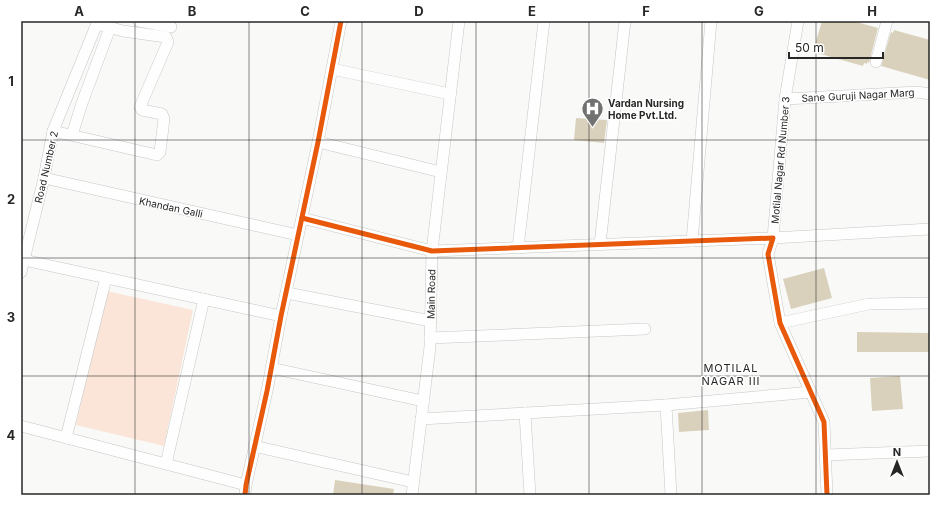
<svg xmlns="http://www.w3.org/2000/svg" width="951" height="516" viewBox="0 0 951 516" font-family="Inter,sans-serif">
  <rect width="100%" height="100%" fill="#f9faf8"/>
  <polygon fill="#fae5d8" points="107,291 193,310 164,446 76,425"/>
  <g fill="#dad1bd">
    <polygon points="822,21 853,21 878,28 869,63 867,62 867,64 864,63 863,66 817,53 818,49 814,48"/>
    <polygon points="894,30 930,40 930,80 881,66 891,32 893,33"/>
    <polygon points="576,118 607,120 604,143 574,140"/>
    <polygon points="824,268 832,298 791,309 783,279"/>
    <polygon points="857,332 930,333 930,352 857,352"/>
    <polygon points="900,376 903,409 872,411 870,378"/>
    <polygon points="708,410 709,430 679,432 678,413"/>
    <polygon points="335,480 394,489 393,495 333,495"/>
  </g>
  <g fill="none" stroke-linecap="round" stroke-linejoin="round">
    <defs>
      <g id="minor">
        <polyline points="139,21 171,27"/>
        <polyline points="798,21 785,99 773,238 930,229"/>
        <polyline points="876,62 887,21"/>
        <polyline points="332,69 450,94"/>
        <polyline points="785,99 917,92 930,94"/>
        <polyline points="53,131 157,155 160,152 164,119 162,114 142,110 140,107 168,42 166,37 123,31 97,24"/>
        <polyline points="72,135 82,103 110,28"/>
        <polyline points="318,142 441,172"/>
        <polyline points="44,178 298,235"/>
        <polyline points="302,218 432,251 773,238 768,254 780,323 824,422 827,495"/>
        <polyline points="692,241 711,21"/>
        <polyline points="600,244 625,21"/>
        <polyline points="518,248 544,21"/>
        <polyline points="24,260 281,316"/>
        <polyline points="21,272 44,178 53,131 98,21"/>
        <polyline points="287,293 431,321"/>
        <polyline points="780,323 869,304 930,303"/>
        <polyline points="430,338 645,329"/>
        <polyline points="271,368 423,401"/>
        <polyline points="525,413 530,495"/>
        <polyline points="421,419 666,405"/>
        <polyline points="21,426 246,485"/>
        <polyline points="66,438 106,278"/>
        <polyline points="254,446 413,482"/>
        <polyline points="826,455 930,451"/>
        <polyline points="166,464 204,299"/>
        <polyline points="245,495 246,485 267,391 281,316 318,142 341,21"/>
        <polyline points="412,495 430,347 432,251 459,21"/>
        <polyline points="671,495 666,405 811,392"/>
      </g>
    </defs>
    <use href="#minor" stroke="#c6c7c5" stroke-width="12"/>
    <use href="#minor" stroke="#fefefe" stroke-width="11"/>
    <defs>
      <g id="cycleway">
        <polyline points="302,218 432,251 773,238 768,254 780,323 824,422 827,495"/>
        <polyline points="245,495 246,485 267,391 281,316 318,142 341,21"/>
      </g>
    </defs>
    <use href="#cycleway" stroke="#fff" stroke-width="8"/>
    <use href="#cycleway" stroke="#e8590c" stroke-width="5"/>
  </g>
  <path fill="none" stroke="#272726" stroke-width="1" stroke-opacity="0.55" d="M135,21v474M249,21v474M362,21v474M476,21v474M589,21v474M702,21v474M816,21v474M21,140h909M21,258h909M21,376h909"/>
  <defs>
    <symbol id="hospital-pin" viewBox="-11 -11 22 30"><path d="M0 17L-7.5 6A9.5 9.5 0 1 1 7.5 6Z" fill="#707170" stroke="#fff"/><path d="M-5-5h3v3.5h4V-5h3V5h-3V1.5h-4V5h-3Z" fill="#fff"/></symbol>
  </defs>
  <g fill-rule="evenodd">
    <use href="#hospital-pin" x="580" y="96" width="25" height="34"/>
  </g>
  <g text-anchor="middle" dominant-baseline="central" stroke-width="3" stroke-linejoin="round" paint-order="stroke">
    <g font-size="10" fill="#272726" stroke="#fff">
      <text transform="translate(858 95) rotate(-3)">Sane Guruji Nagar Marg</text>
      <text transform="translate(780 160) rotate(-85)">Motilal Nagar Rd Number 3</text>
      <text transform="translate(46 167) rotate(-77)">Road Number 2</text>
      <text transform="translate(171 207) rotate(12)">Khandan Galli</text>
      <text transform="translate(431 294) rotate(-89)">Main Road</text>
    </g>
    <g font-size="10" font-weight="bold" fill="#272726" stroke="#fff" text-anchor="start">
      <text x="608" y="103">Vardan Nursing<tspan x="608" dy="12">Home Pvt.Ltd.</tspan></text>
    </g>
    <g font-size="11" letter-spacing="1" fill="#272726" stroke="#fff">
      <text x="731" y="368">MOTILAL<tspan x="731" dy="13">NAGAR III</tspan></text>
    </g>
  </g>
  <rect width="951" height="516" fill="none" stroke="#ffffff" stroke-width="44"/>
  <g transform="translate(897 462)" stroke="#ffffff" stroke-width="3" paint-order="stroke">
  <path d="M0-3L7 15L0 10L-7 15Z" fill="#272726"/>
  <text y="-6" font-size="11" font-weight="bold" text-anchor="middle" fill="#272726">N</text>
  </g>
  <path d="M789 52v6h94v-6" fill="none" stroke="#272726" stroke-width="2"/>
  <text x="795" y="52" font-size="12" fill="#272726" stroke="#ffffff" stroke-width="3" paint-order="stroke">50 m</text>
  <rect x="22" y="22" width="907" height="472" fill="none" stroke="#272726" stroke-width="1.5"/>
  <g font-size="13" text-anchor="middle" font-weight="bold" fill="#272726">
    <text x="79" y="16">A</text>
    <text x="192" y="16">B</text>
    <text x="305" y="16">C</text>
    <text x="419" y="16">D</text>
    <text x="532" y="16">E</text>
    <text x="646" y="16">F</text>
    <text x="759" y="16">G</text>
    <text x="872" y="16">H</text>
    <text x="11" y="86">1</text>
    <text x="11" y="204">2</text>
    <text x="11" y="322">3</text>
    <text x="11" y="440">4</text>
  </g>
</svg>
